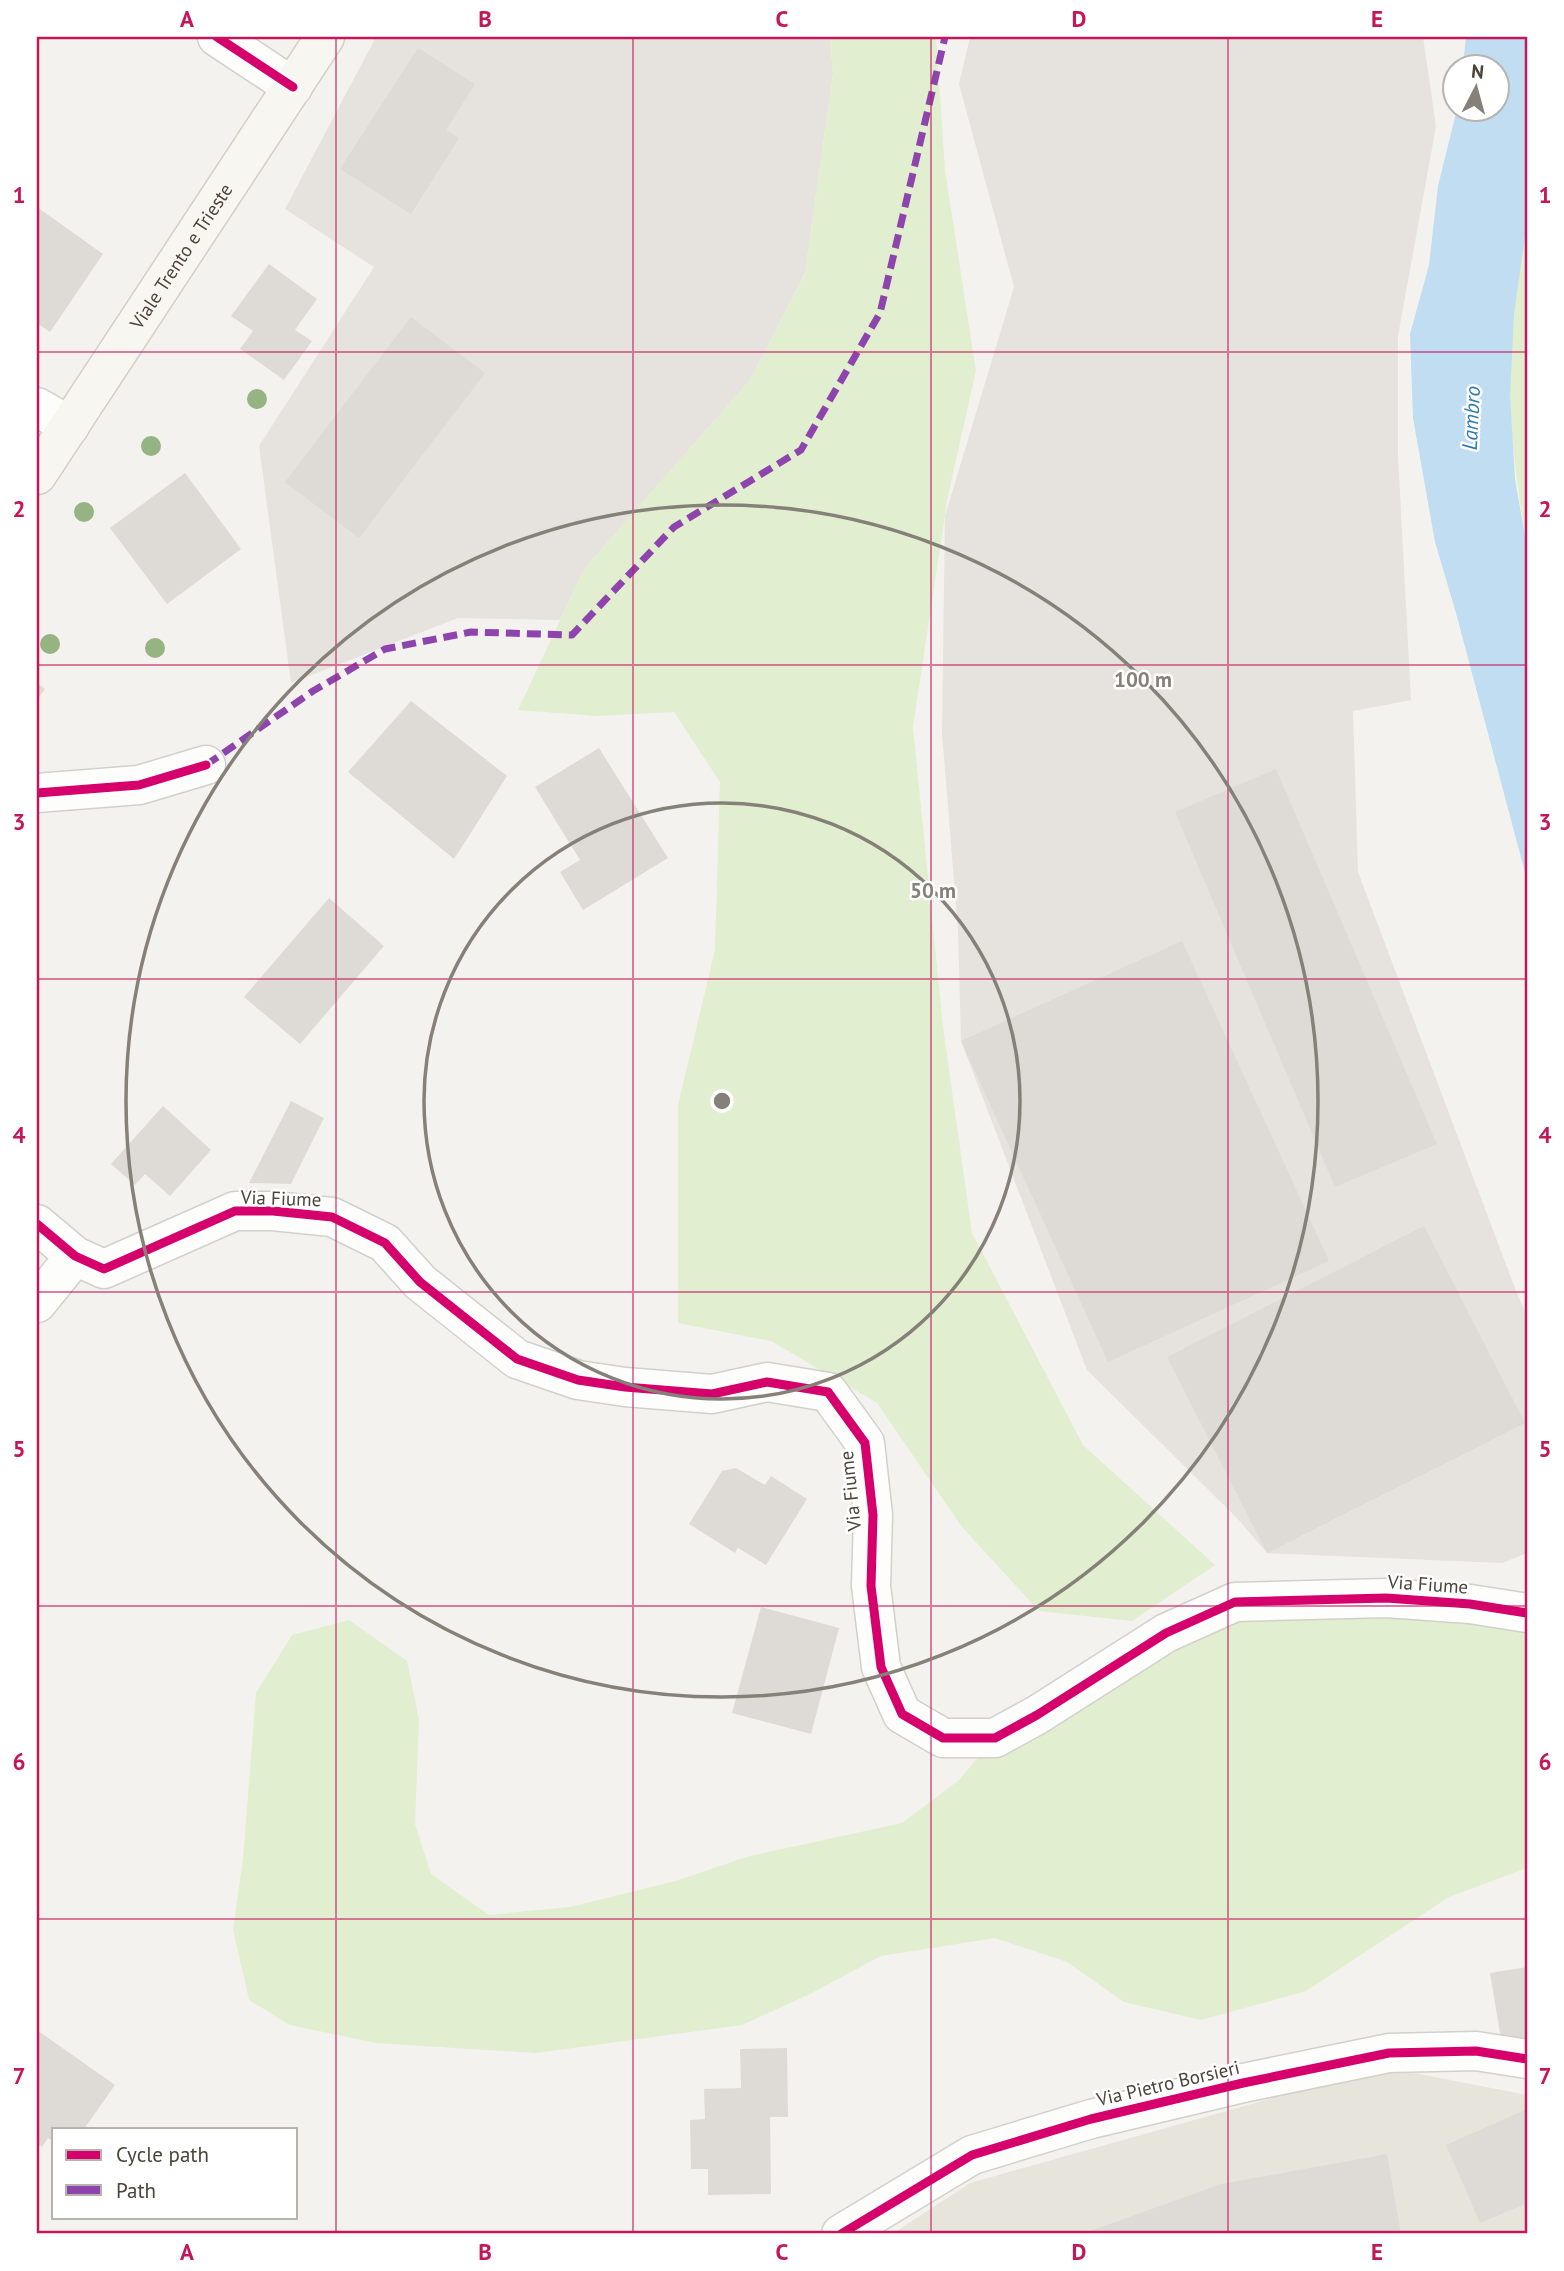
<svg xmlns="http://www.w3.org/2000/svg" width="1564" height="2271" viewBox="0 0 1564 2271" font-family="'PT Sans',sans-serif">
  <rect width="100%" height="100%" fill="#f4f2ee"/>
  <polygon fill="#e7e4dc" points="1383,2067 1527,2095 1527,2234 892,2234 970,2183"/>
  <g fill="#e6e2de">
    <polygon points="376,37 830,37 833,74 805,273 750,380 584,569 560,620 458,618 291,683 259,446 374,267 285,209"/>
    <polygon points="970,37 1423,37 1436,126 1398,336 1398,456 1411,700 1353,711 1358,872 1516,1291 1527,1316 1527,1553 1502,1563 1267,1553 1237,1518 1087,1370 961,1041 958,930 942,733 945,516 1014,287 959,84"/>
  </g>
  <g fill="#e1eecf">
    <polygon points="830,37 936,37 945,170 976,371 948,495 913,727 943,1027 972,1233 1083,1445 1215,1565 1132,1621 1039,1611 962,1527 877,1403 771,1341 678,1323 678,1105 715,950 720,782 674,712 597,716 518,710 584,569 750,380 805,274 833,74"/>
    <path d="M1527,221v327c-8,-50 -15,-99 -17,-150 -2,-59 9,-119 17,-177z"/>
    <polygon points="1235,1602 1527,1613 1527,1868 1449,1897 1306,1991 1201,2020 1124,2002 1067,1962 995,1938 881,1956 810,1994 742,2025 536,2053 376,2043 290,2025 249,2000 233,1929 243,1859 256,1693 292,1635 349,1620 407,1661 419,1719 415,1824 431,1874 489,1915 570,1907 679,1880 746,1857 902,1823 959,1780 995,1738"/>
  </g>
  <polygon fill="#c0ddf1" points="1466,37 1527,37 1527,221 1514,315 1510,395 1515,479 1527,548 1527,880 1456,613 1435,542 1413,418 1410,334 1429,265 1438,186 1457,109 1498,108 1498,66 1463,66"/>
  <g fill="#dedbd6">
    <polygon points="418,48 475,84 446,130 459,138 411,214 340,169"/>
    <polygon points="37,207 103,254 50,332 37,323"/>
    <polygon points="269,264 317,299 295,330 312,341 284,380 240,349 253,331 231,316"/>
    <polygon points="411,317 485,373 359,538 285,482"/>
    <polygon points="185,473 241,549 167,604 110,528"/>
    <polygon points="37,683 45,689 37,700"/>
    <polygon points="411,701 507,776 454,859 348,772"/>
    <polygon points="599,748 668,858 583,910 560,872 580,860 535,787"/>
    <polygon points="1276,769 1437,1144 1335,1187 1175,812"/>
    <polygon points="329,898 384,946 300,1044 244,997"/>
    <polygon points="1182,941 1329,1261 1108,1362 961,1041"/>
    <polygon points="291,1101 324,1118 291,1184 249,1183"/>
    <polygon points="163,1106 211,1150 170,1196 145,1174 135,1185 111,1164"/>
    <polygon points="1424,1226 1525,1423 1267,1553 1167,1357"/>
    <polygon points="736,1468 765,1485 771,1476 807,1499 766,1565 738,1548 735,1553 689,1524 722,1471"/>
    <polygon points="761,1607 839,1628 811,1734 732,1713"/>
    <polygon points="1527,1967 1527,2041 1502,2045 1490,1973"/>
    <polygon points="37,2030 115,2085 84,2129 54,2129 54,2142 48,2138 42,2147 37,2143"/>
    <polygon points="787,2048 788,2117 770,2117 771,2194 708,2195 708,2169 691,2169 690,2120 705,2119 704,2089 741,2088 740,2049"/>
    <polygon points="1527,2109 1527,2203 1480,2223 1446,2145"/>
    <polygon points="1387,2154 1401,2234 1082,2234 1221,2184"/>
  </g>
  <g fill="none" stroke-linecap="round" stroke-linejoin="round">
    <defs>
      <g id="street">
        <polyline points="217,37 293,87"/>
        <polyline points="37,407 70,426"/>
        <polyline points="37,793 139,785 206,765"/>
        <polyline points="37,1224 75,1256 104,1269 235,1211 273,1211 332,1217 385,1243 420,1282 517,1359 578,1380 625,1387 712,1394 767,1382 828,1392 865,1443 873,1515 871,1586 881,1667 902,1714 943,1738 995,1738 1037,1715 1166,1633 1235,1602 1386,1598 1470,1604 1527,1613"/>
        <polyline points="37,1303 75,1256"/>
        <polyline points="841,2234 972,2155 1091,2119 1243,2083 1389,2053 1476,2051 1527,2059"/>
      </g>
      <g id="secondary">
        <path id="s1" d="M37,475l288,-438"/>
      </g>
    </defs>
    <use href="#street" stroke="#d2d0cb" stroke-width="41"/>
    <use href="#secondary" stroke="#d3cfc5" stroke-width="41"/>
    <use href="#street" stroke="#fdfdfc" stroke-width="38"/>
    <use href="#secondary" stroke="#f7f6f1" stroke-width="38"/>
    <polyline stroke="#8e44ad" stroke-width="7" stroke-dasharray="14 7" stroke-linecap="butt" points="206,765 313,691 385,649 471,632 572,635 674,527 801,450 880,313 945,37"/>
    <defs>
      <g id="cycleway">
        <polyline points="217,37 293,87"/>
        <polyline points="37,793 139,785 206,765"/>
        <polyline points="37,1224 75,1256 104,1269 235,1211 273,1211 332,1217 385,1243 420,1282 517,1359 578,1380 625,1387 712,1394 767,1382 828,1392 865,1443 873,1515 871,1586 881,1667 902,1714 943,1738 995,1738 1037,1715 1166,1633 1235,1602 1386,1598 1470,1604 1527,1613"/>
        <polyline points="841,2234 972,2155 1091,2119 1243,2083 1389,2053 1476,2051 1527,2059"/>
      </g>
    </defs>
    <use href="#cycleway" stroke="#fff" stroke-width="13"/>
    <use href="#cycleway" stroke="#d6006c" stroke-width="9"/>
  </g>
  <g fill="#96b382">
    <circle cx="257" cy="399" r="10"/>
    <circle cx="151" cy="446" r="10"/>
    <circle cx="84" cy="512" r="10"/>
    <circle cx="50" cy="644" r="10"/>
    <circle cx="155" cy="648" r="10"/>
  </g>
  <path fill="none" stroke="#c2185b" stroke-width="2" stroke-opacity="0.55" d="M336,37v2197M633,37v2197M931,37v2197M1228,37v2197M37,352h1490M37,665h1490M37,979h1490M37,1292h1490M37,1606h1490M37,1919h1490"/>
  <g fill="none" stroke="#868178" stroke-width="3.5">
    <circle cx="722" cy="1101" r="298"/>
    <circle cx="722" cy="1101" r="596"/>
  </g>
  <g text-anchor="middle" dominant-baseline="central" stroke-width="5" stroke-linejoin="round" paint-order="stroke">
    <g font-size="19" fill="#4b4439" stroke="#fff">
      <text stroke="none"><textPath href="#s1" startOffset="262">Viale Trento e Trieste</textPath></text>
      <text transform="translate(281 1198) rotate(2)">Via Fiume</text>
      <text transform="translate(850 1491) rotate(-96)">Via Fiume</text>
      <text transform="translate(1428 1584) rotate(4)">Via Fiume</text>
      <text transform="translate(1168 2083) rotate(-13)">Via Pietro Borsieri</text>
    </g>
    <g font-size="21" font-style="italic" fill="#2e7ab2" stroke="#fff">
      <text transform="translate(1471 418) rotate(-87)">Lambro</text>
    </g>
  </g>
  <circle cx="722" cy="1101" r="10" fill="#868178" stroke="#fff" stroke-width="3.5"/>
  <g font-size="21" text-anchor="middle" font-weight="bold" fill="#868178" stroke="#fff" stroke-width="5" stroke-linejoin="round" paint-order="stroke">
    <text x="1143" y="687">100 m</text>
    <text x="933" y="898">50 m</text>
  </g>
  <rect width="1564" height="2271" fill="none" stroke="#ffffff" stroke-width="77"/>
  <rect x="52" y="2128" width="245" height="91" fill="#ffffff" stroke="#b7b4b0" stroke-width="2"/>
  <rect x="66" y="2150" width="35" height="10" fill="#d6006c" stroke="#b7b4b0" stroke-width="2"/>
  <text x="116" y="2162" font-size="21" fill="#4b4439">Cycle path</text>
  <rect x="66" y="2185" width="35" height="10" fill="#8e44ad" stroke="#b7b4b0" stroke-width="2"/>
  <text x="116" y="2198" font-size="21" fill="#4b4439">Path</text>
  <g transform="translate(1476 88) rotate(6)"><circle r="33" fill="#ffffff" stroke="#b7b4b0" stroke-width="2"/>
  <path d="M0-5L12 26L0 18L-12 26Z" fill="#868178"/>
  <text y="-10" font-size="19" font-weight="bold" text-anchor="middle" fill="#4b4439">N</text>
  </g>
  <rect x="38" y="38" width="1488" height="2194" fill="none" stroke="#c2185b" stroke-width="2.5"/>
  <g font-size="23" text-anchor="middle" font-weight="bold" fill="#c2185b">
    <text x="187" y="27">A</text>
    <text x="485" y="27">B</text>
    <text x="782" y="27">C</text>
    <text x="1079" y="27">D</text>
    <text x="1377" y="27">E</text>
    <text x="19" y="203">1</text>
    <text x="1545" y="203">1</text>
    <text x="19" y="517">2</text>
    <text x="1545" y="517">2</text>
    <text x="19" y="830">3</text>
    <text x="1545" y="830">3</text>
    <text x="19" y="1143">4</text>
    <text x="1545" y="1143">4</text>
    <text x="19" y="1457">5</text>
    <text x="1545" y="1457">5</text>
    <text x="19" y="1770">6</text>
    <text x="1545" y="1770">6</text>
    <text x="19" y="2084">7</text>
    <text x="1545" y="2084">7</text>
    <text x="187" y="2260">A</text>
    <text x="485" y="2260">B</text>
    <text x="782" y="2260">C</text>
    <text x="1079" y="2260">D</text>
    <text x="1377" y="2260">E</text>
  </g>
</svg>
